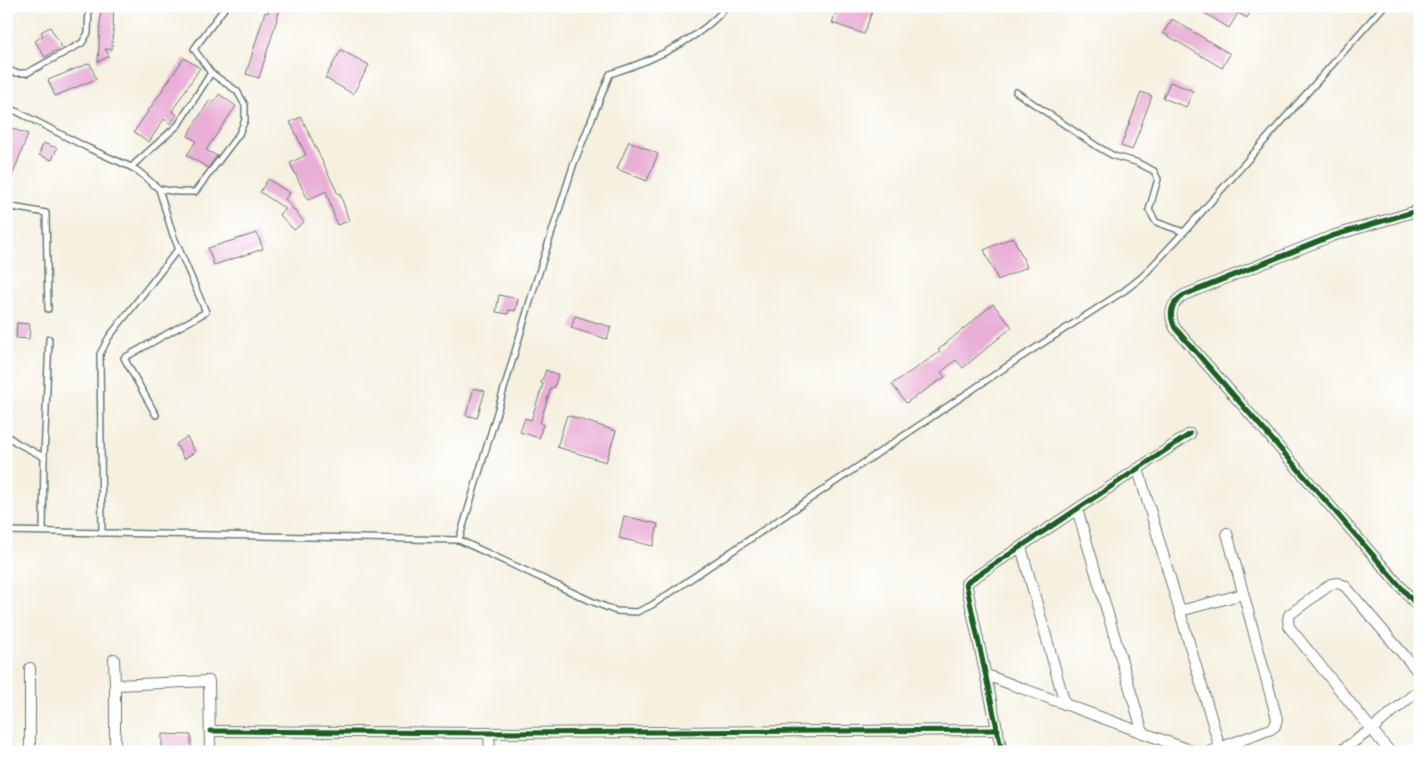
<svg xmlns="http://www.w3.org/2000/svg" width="1426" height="758" viewBox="0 0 1426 758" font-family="'IM FELL English',serif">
  <rect width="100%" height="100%" fill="#fff"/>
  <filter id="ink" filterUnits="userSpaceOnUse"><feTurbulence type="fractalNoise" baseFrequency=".02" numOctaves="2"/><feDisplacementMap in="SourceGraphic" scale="10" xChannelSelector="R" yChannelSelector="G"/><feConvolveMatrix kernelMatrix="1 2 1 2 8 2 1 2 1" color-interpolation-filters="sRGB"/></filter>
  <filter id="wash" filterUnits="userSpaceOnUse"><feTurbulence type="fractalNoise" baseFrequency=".0096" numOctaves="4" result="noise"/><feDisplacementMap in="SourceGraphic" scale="20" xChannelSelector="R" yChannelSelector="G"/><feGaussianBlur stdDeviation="1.12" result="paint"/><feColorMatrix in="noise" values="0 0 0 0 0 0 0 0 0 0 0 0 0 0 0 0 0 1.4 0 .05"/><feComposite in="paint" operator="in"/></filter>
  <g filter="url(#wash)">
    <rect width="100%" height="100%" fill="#f5f0e0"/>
    <g id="blocks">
      <g fill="#e9aed6">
        <polygon points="101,6 114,6 112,49 105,49 109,56 98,62"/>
        <polygon points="270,6 281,6 259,78 246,74 265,12 268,13"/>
        <polygon points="838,6 874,6 864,34 832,23"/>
        <polygon points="1193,6 1254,6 1247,18 1238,13 1229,28"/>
        <polygon points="1172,19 1230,54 1222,68 1163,33"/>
        <polygon points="50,27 62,47 45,57 35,41 43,36 41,32"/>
        <polygon points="341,50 369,65 353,94 325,78"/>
        <polygon points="184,58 200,68 172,111 177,115 171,124 164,119 149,142 134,132"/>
        <polygon points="90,63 96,79 55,96 48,80"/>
        <polygon points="1170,82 1193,91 1186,107 1163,98"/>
        <polygon points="1141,92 1152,96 1132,150 1121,146"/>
        <polygon points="219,94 236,106 206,150 217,156 208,168 187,155 196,141 188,136 191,129 210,100 214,102"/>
        <polygon points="301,117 338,194 340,193 349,221 337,225 326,191 308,200 290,163 306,155 290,122"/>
        <polygon points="6,128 10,129 10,128 28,134 7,190 6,190"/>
        <polygon points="629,141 658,154 647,181 617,169"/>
        <polygon points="43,143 57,148 52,160 39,155"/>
        <polygon points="268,179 290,193 285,199 304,222 294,230 279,214 286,209 260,192"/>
        <polygon points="257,233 263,249 214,265 208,248"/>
        <polygon points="1013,237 1027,267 998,280 984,250"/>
        <polygon points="499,295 518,299 515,311 509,310 508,314 496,312"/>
        <polygon points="993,304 1012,327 963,368 956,360 941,372 945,377 906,403 892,384 940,352 938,350"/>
        <polygon points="575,316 611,327 607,339 571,328"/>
        <polygon points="17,323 30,324 29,339 16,338"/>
        <polygon points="546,370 558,375 554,388 551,387 540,423 543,424 539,438 520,432 525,418 531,420 543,384 541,383"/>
        <polygon points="474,388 485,391 477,418 466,415"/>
        <polygon points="567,415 616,431 606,462 557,447"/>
        <polygon points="187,437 195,452 184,459 176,444"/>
        <polygon points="624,516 658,524 653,546 619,538"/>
        <polygon points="162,734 191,735 191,752 162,752"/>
      </g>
    </g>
  </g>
  <g filter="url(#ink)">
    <use href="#blocks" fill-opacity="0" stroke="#6a7c70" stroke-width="1"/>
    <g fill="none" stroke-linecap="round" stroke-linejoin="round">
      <defs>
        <g id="service">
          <polyline points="6,68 15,73 27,73 82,43 88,33 89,6"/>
          <polyline points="1016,92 1098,147 1114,156 1136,162 1154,171 1158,179 1149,210 1156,222 1184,232"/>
          <polyline points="6,106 88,148 131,167 138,171 159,189 173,235 206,312 124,358 156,415"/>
          <polyline points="131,167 178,125 211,73 194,49 226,6"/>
          <polyline points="159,189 178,192 195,192 239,134 245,120 245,105 237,91 211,73"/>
          <polyline points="6,209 12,207 46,213 48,309"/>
          <polyline points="6,435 17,443 44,457"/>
          <polyline points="6,531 459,540 591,601 616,611 637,612 652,605 1015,361 1124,291 1142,277 1184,232 1384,6"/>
          <polyline points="43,531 44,457 49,339"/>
          <polyline points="102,533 100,354 109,337 179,248"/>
          <path d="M459,540l75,-252 40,-125 36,-89c41,-13 89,-33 117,-68"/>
        </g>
        <g id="minor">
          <path d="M1420,210l-88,26 -148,59c-13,8 -16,19 -9,33l245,281"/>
          <polyline points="1138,469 1220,748"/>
          <polyline points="1077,509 1143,733"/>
          <polyline points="1021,547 1065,704"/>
          <polyline points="1180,611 1243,594"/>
          <polyline points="114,659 115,685"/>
          <polyline points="30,668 30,752"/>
          <polyline points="986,675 1195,752"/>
          <polyline points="210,731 489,733 998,730"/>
          <polyline points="489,733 490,752"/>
          <polyline points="115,752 115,685 209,681 210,752"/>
          <polyline points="1002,752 966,583 1190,434"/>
          <polyline points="1209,752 1271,729 1275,726 1277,719 1227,533"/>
          <polyline points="1339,752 1372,729 1420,689"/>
          <polyline points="1390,752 1289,627 1288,620 1289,615 1331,584 1338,583 1345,586 1420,674"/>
        </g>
      </defs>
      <use href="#service" stroke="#6a7c70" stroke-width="8"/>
      <use href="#minor" stroke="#6a7c70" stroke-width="12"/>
      <use href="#service" stroke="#fff" stroke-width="5"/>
      <use href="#minor" stroke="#fff" stroke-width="10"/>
      <defs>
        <g id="cycleway">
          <path d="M1420,210l-88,26 -148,59c-13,8 -16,19 -9,33l245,281"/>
          <polyline points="210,731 489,733 998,730"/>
          <polyline points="1002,752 966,583 1190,434"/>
        </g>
      </defs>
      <use href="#cycleway" stroke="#fff" stroke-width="8"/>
      <use href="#cycleway" stroke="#1b5e20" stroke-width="5"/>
    </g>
  </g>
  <rect width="1426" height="758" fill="none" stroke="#fff" stroke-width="25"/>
</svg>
